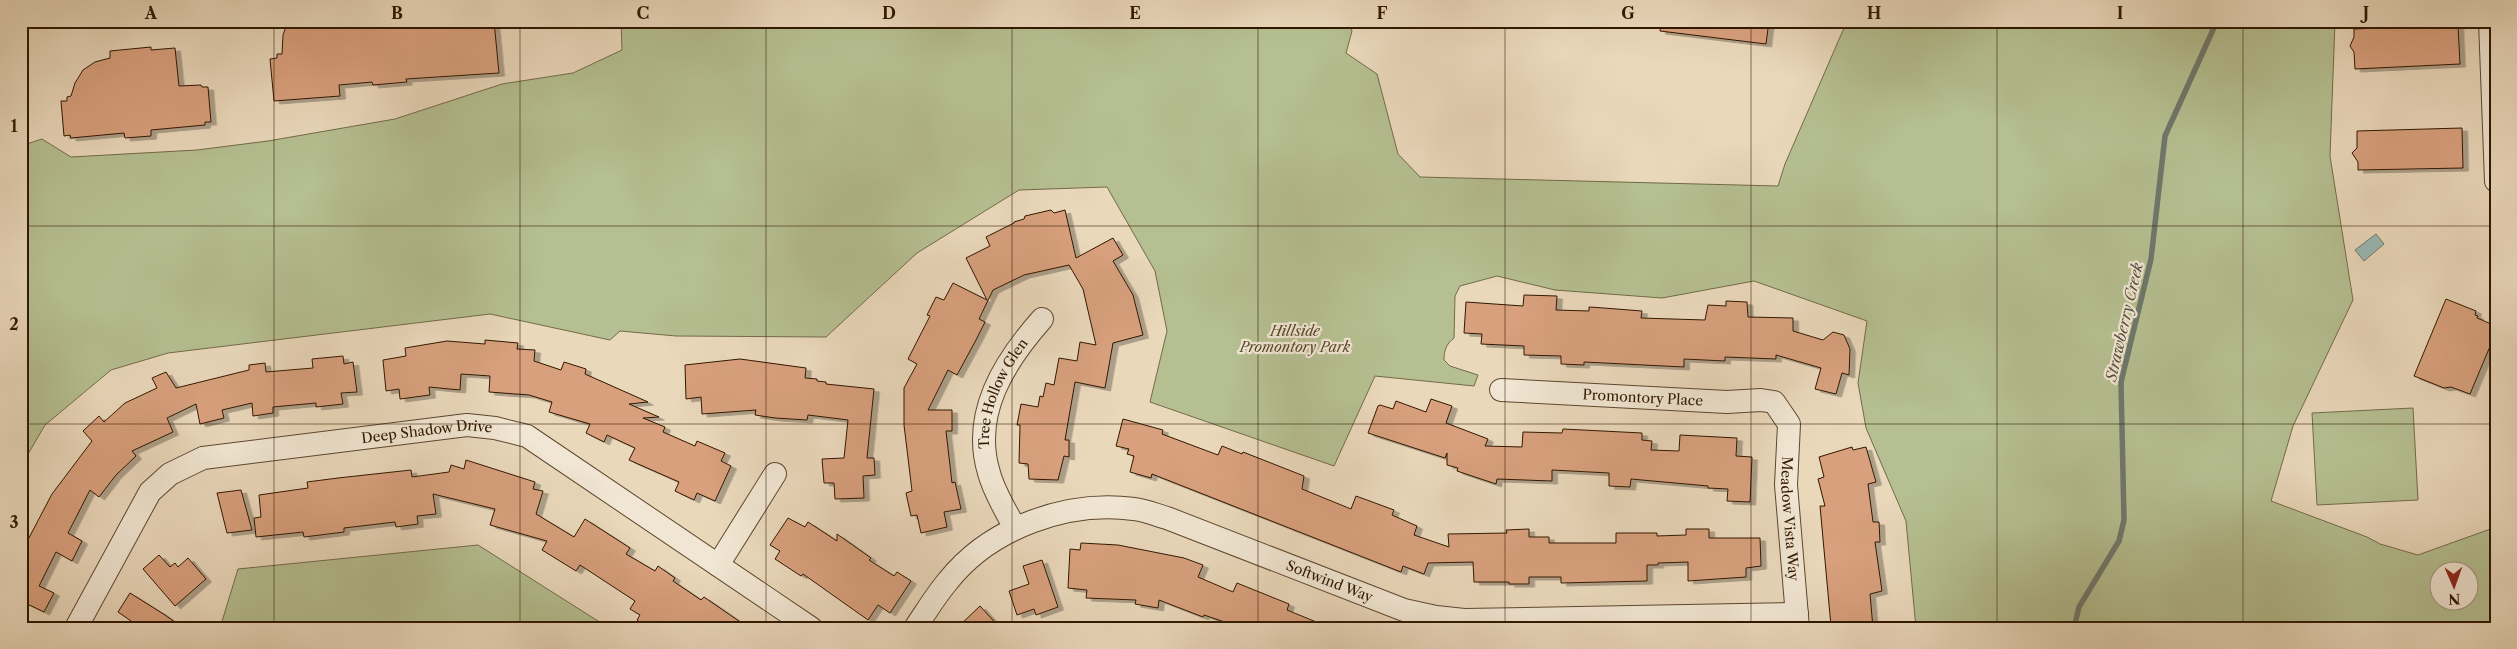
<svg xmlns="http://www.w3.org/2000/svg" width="2517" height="649" viewBox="0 0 2517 649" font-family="'Libre Caslon Text',serif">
  <defs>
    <filter id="shadow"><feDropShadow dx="5.5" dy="3" stdDeviation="0" flood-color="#0004"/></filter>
  </defs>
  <rect width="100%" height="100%" fill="#ead8bb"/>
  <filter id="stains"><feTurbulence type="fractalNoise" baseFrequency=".004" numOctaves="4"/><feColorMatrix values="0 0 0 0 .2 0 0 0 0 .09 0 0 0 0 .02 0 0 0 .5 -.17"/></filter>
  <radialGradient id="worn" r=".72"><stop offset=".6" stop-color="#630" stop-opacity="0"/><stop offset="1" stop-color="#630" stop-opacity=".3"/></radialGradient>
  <g fill="#b5bf91" stroke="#726b48" fill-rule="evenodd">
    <path d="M621,21h727l4,10 -6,22 31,21 21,80 22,23 358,9 7,-22 62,-143h488l-5,135 23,144 -60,126 -22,75 96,36 13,7 38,11 78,-28v101h-580l-10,-107 -40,-93 -8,-45 9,-62 -113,-40 -92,17 -107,-8 -58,-14 -37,10 -5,10 -1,42c-8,6 -10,13 -10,22l6,6 28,9 -4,11 -99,-10 -41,90 -184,-64 17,-71 -12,-60 -48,-84 -88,3 -102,63 -91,84 -150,-1 -56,-5 -10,9 -120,-26 -322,39 -57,17 -66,55 -24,41v-320l21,-7 29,18 126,-7 71,-9 127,-22 107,-35 71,-11 49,-23zM2440,572h30v30h-30z"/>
    <polygon points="2413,408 2418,500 2317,505 2312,413"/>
    <polygon points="478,545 609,628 220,628 238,569"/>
  </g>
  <polygon fill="#98b9b4" stroke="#6e786c" points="2376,234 2384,244 2364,261 2355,250"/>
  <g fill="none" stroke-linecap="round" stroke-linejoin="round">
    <polyline stroke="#6e786c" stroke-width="5.5" points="2074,628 2079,607 2119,541 2124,520 2121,382 2151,259 2165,136 2217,21"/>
  </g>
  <g fill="#d8a07d" stroke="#301700" filter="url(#shadow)">
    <polygon points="288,21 494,21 499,73 406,79 407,82 373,85 372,82 339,85 340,96 274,101 270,59 277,58 277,54 282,54 283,35"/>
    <polygon points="1661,21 1769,21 1766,44 1660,31"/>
    <polygon points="2427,26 2458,26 2460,64 2355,69 2354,52 2350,46 2354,37 2354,29"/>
    <polygon points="151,47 151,50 175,48 179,86 201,85 202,87 208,87 211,122 205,122 205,125 151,130 151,136 125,138 124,133 71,138 70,135 64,136 61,101 67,101 67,97 71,96 75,83 83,70 95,62 110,58 110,51"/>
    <polygon points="2462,128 2463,168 2358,170 2358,162 2352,153 2357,148 2357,131"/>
    <polygon points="1051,210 1054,213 1065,210 1076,258 1113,238 1123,255 1113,261 1133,295 1143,335 1113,343 1105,388 1075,382 1065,440 1069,440 1069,457 1064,456 1058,480 1029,479 1028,464 1019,463 1020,425 1017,425 1021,404 1038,407 1040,396 1043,397 1046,383 1054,385 1059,358 1077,361 1080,342 1096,345 1083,289 1069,265 1024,275 993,290 979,319 985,322 976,340 957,375 948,370 928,410 952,410 952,431 946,431 952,483 955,482 961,509 944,512 947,527 921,533 917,515 911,516 906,493 912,491 904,425 904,388 917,364 908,359 930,316 927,315 936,297 944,300 953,283 987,300 966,258 990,246 986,237 1014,223 1014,222 1024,219 1025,216"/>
    <polygon points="1524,295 1557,296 1556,310 1589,311 1589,307 1604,308 1642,311 1641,318 1705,320 1708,305 1726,306 1726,301 1747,302 1748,317 1793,318 1793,331 1823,340 1833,332 1844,335 1850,349 1849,375 1842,373 1836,394 1815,389 1821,368 1776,355 1776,359 1725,357 1725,361 1684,359 1684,367 1584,362 1584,365 1561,364 1561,356 1524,355 1524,346 1481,344 1482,334 1464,333 1466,302 1523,306"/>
    <polygon points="2446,299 2476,311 2475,315 2478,316 2477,318 2496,326 2496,332 2470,394 2451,387 2444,388 2414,376"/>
    <polygon points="485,340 518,343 517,349 535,350 534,361 561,370 564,362 586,369 585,374 648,402 629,404 659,417 643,418 665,427 663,432 695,446 697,441 725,453 721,461 731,466 715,501 697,493 694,500 675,491 679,482 629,460 635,448 607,435 604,442 586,433 590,424 549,412 552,402 529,395 489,392 490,376 461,374 460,390 429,387 430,395 400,399 399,389 386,391 383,360 406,356 405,348 447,341 485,344"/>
    <polygon points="343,356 344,364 353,362 357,392 341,393 343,404 316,407 316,403 273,407 273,413 253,416 252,403 222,410 224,418 200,424 196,404 167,418 173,432 132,451 136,456 116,475 99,497 90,490 68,533 82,541 72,561 56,552 39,586 54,593 44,612 21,601 21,553 52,494 92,441 83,431 99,416 104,422 125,403 157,388 152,378 166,372 176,388 249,370 249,365 265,363 266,372 313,368 312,359"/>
    <polygon points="740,359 806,368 805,378 817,379 817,381 826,382 826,384 874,389 867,458 874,458 875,475 863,476 864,498 835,499 834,483 824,483 822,459 844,458 848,420 808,415 807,420 775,418 755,415 756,410 702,414 701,397 686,399 685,365"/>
    <polygon points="1431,399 1452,406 1446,423 1488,439 1485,446 1522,447 1523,432 1562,433 1563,429 1642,433 1642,440 1652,441 1651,450 1679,451 1680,435 1737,438 1736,456 1752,457 1750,502 1727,501 1728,489 1708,488 1708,486 1631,479 1630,487 1609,486 1609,473 1552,470 1552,481 1497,479 1496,484 1457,471 1458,468 1447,465 1447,453 1445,458 1368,433 1378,406 1380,405 1393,409 1396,401 1426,412"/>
    <polygon points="1123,419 1163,430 1162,434 1218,455 1222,446 1242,454 1243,452 1304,476 1302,489 1351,509 1356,496 1394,510 1392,515 1417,526 1414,535 1449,547 1448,534 1507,533 1506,530 1529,529 1529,537 1549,537 1549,543 1616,543 1616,533 1657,533 1657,536 1686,535 1686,529 1709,529 1709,538 1760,538 1761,566 1746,568 1746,577 1688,581 1688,562 1658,563 1658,565 1647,565 1647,581 1561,583 1561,577 1529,577 1529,584 1509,584 1509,582 1474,582 1473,562 1428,563 1424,574 1403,566 1401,572 1152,474 1151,478 1130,472 1134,456 1127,454 1129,449 1116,446"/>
    <polygon points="1852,447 1853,450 1866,447 1876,482 1868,484 1873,522 1879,522 1880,542 1875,542 1882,591 1870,594 1873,628 1831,626 1820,506 1825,506 1818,479 1824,477 1819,457"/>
    <polygon points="466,460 535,482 533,489 543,491 536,514 574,537 585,519 630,548 626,554 655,571 658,566 675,578 673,581 701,600 704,597 749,628 648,628 637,620 640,615 630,609 635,601 580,565 576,571 542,550 547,541 490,525 495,509 433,494 436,514 417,516 418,524 396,527 395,522 344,528 344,532 304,537 303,532 256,537 254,518 261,517 259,495 308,488 307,482 338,478 411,470 412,477 449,472 451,465 464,469"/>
    <polygon points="241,490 252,530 227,533 217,493"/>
    <polygon points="788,518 805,527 808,522 837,541 837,534 871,558 869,560 894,576 897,572 911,581 890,613 878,605 868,620 803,574 801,576 775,559 780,551 770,545"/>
    <polygon points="1081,543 1118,545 1184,558 1203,565 1198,577 1233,592 1237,583 1289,604 1287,610 1331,628 1242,628 1204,615 1203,617 1159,600 1158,608 1135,604 1136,600 1086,598 1087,590 1068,588 1070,549 1080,550"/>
    <polygon points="159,555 170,567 175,563 178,567 188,558 206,579 175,606 143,569"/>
    <polygon points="1042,560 1058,607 1036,615 1034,609 1017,615 1009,591 1029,584 1023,566"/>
    <polygon points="130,593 165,615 183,628 127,628 131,621 118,612"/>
    <polygon points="980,606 1000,628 957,628"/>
  </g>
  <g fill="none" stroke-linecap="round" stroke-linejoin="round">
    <defs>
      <g id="minor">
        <polyline points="2490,21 2496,181"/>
        <path id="s1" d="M1501,390l226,12 34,-2 13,2 15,22 -3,61 12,143"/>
        <path id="s2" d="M1015,528c-9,-17 -21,-36 -26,-55 -18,-59 15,-111 53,-154"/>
        <polyline points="718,565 775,474"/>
        <path id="s3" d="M76,628l74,-136 20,-18 33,-16 264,-33 28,3 32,8 284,192"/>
        <path id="s4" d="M915,628c11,-16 21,-33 33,-47 42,-53 119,-81 186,-72 11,1 22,6 33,9l237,92 32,7 28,3 333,-6"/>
      </g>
    </defs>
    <use href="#minor" stroke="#5e472f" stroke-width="24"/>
    <use href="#minor" stroke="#f1e6d3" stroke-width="22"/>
  </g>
  <path fill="none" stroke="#301700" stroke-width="1" stroke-opacity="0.55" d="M274,21v607M520,21v607M766,21v607M1012,21v607M1258,21v607M1505,21v607M1751,21v607M1997,21v607M2243,21v607M21,226h2475M21,424h2475"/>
  <g text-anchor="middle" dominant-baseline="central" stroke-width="4.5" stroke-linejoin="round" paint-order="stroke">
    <g font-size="14" font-style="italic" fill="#58492c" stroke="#f1e6d3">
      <text x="1295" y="331">Hillside<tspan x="1295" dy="16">Promontory Park</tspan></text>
    </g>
    <g font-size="14" fill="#301700" stroke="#f1e6d3">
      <text stroke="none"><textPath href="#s2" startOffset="145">Tree Hollow Glen</textPath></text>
      <text stroke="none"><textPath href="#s1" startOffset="142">Promontory Place</textPath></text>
      <text stroke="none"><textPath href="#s3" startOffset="444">Deep Shadow Drive</textPath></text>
      <text stroke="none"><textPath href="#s1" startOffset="395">Meadow Vista Way</textPath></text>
      <text stroke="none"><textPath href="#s4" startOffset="474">Softwind Way</textPath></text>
    </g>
    <g font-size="15" font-style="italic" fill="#54503f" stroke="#f1e6d3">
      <text transform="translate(2124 322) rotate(-77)">Strawberry Creek</text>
    </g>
  </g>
  <rect width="2517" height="649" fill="none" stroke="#ead8bb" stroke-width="55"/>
  <g transform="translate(2454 586) rotate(178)"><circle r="24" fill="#f1e6d3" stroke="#a4937f"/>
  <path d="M0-4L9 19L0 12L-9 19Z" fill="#8f2418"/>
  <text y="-8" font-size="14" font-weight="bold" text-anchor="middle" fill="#301700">N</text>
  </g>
  <rect x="28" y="28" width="2462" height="594" fill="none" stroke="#301700" stroke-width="2"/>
  <g font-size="16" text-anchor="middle" font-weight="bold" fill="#301700">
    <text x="151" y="19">A</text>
    <text x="397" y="19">B</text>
    <text x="643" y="19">C</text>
    <text x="889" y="19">D</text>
    <text x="1135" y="19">E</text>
    <text x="1382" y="19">F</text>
    <text x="1628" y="19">G</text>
    <text x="1874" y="19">H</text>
    <text x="2120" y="19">I</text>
    <text x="2366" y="19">J</text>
    <text x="14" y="132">1</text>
    <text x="14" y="330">2</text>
    <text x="14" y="528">3</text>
  </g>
  <rect width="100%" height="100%" filter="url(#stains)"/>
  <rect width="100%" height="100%" fill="url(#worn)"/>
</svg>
